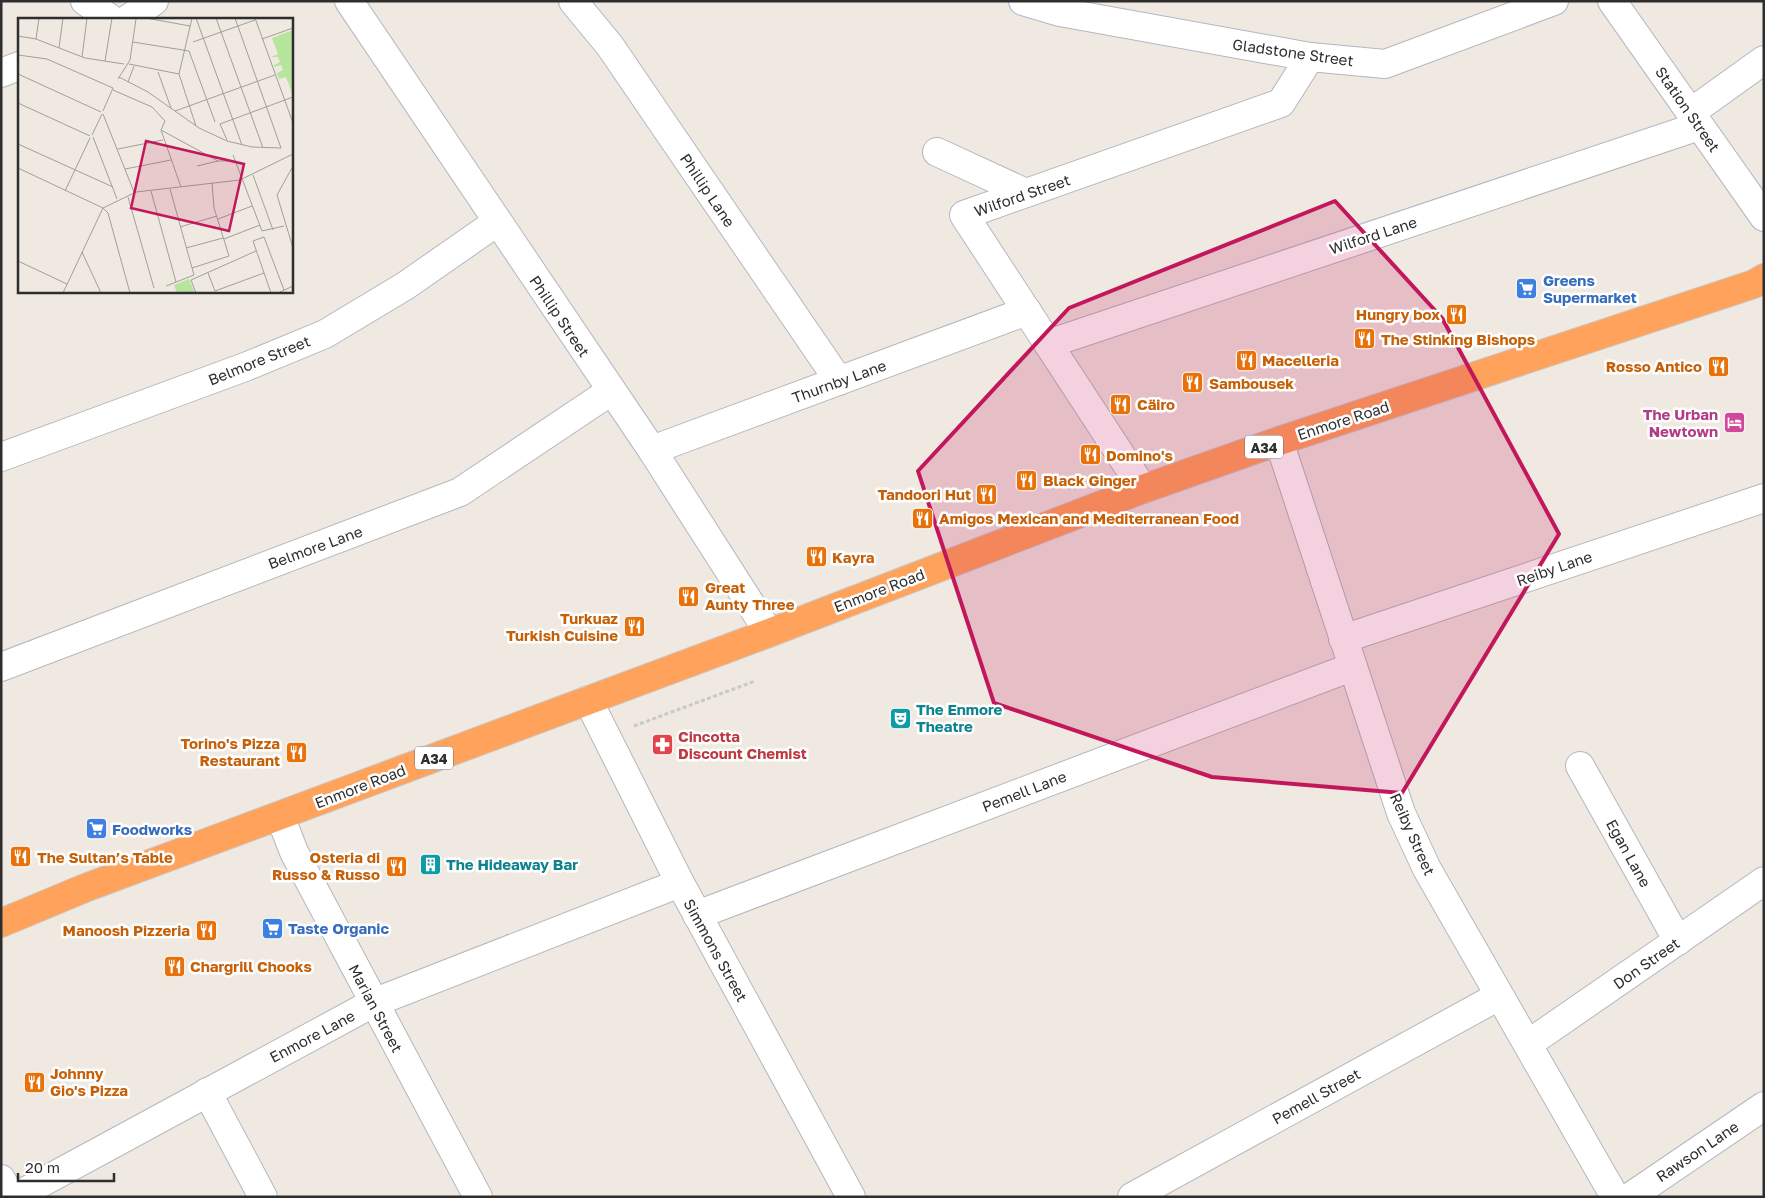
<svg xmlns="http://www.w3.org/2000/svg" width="1765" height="1198" viewBox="0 0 1765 1198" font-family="'Golos Text',sans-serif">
  <rect width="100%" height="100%" fill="#efe9e1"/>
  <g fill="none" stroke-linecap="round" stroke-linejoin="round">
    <defs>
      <g id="minor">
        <polyline points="85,1 111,19"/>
        <polyline points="349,1 652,450 769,633"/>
        <polyline points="573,1 610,46 839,381"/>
        <polyline points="1023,1 1060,12 1310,57 1385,64 1554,1"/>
        <polyline points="1612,1 1764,217"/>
        <polyline points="128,19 154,1"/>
        <polyline points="1,73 19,66"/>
        <polyline points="1690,113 1764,60"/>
        <polyline points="937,152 1026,193"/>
        <polyline points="1048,344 1699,126"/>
        <polyline points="1279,441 1401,813 1427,869 1615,1197"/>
        <polyline points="652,450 1027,311"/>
        <polyline points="1,457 245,367 325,334 405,286 497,222"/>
        <polyline points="1143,489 964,215 1281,103 1310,57"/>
        <polyline points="1343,639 1764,498"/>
        <polyline points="1,667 460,492 611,391"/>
        <polyline points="588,700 680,883 851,1197"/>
        <polyline points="1580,766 1678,941"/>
        <polyline points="280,816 294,852 478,1197"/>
        <polyline points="697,915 1352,667"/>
        <polyline points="1528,1044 1764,881"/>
        <polyline points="207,1092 263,1197"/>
        <polyline points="1,1179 11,1197"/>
        <polyline points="15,1197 373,1003 680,883"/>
        <polyline points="1132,1197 1499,996"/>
        <polyline points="1630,1197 1764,1106"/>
      </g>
      <polyline id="highway" points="1,923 85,888 769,633 1143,489 1279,441 1754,284 1764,278"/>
    </defs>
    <use href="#minor" stroke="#b4b7c1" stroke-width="30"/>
    <use href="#highway" stroke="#c9c9c9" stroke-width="30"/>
    <polyline stroke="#c9c9c9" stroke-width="3" stroke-dasharray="4 2.5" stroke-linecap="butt" points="634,726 755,681"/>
    <use href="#minor" stroke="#fff" stroke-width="28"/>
    <use href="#highway" stroke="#ffa35c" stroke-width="28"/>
  </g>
  <path fill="#c2185b" fill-opacity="0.2" stroke="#c2185b" stroke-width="4" stroke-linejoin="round" d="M1335,201l107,117 117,216 -157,259 -190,-16 -218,-74 -76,-232 151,-163z"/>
  <defs>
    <symbol id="supermarket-square" viewBox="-11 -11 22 22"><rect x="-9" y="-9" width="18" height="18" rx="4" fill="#3f7fe0" stroke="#fff"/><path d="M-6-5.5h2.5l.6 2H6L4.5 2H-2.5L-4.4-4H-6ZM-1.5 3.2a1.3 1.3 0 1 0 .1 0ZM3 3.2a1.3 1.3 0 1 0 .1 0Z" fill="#fff"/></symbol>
    <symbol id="restaurant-square" viewBox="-11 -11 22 22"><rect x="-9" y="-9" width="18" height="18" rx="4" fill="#e8710a" stroke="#fff"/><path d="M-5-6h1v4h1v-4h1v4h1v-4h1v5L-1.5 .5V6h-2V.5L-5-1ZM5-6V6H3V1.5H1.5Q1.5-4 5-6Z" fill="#fff"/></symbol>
    <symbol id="hotel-square" viewBox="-11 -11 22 22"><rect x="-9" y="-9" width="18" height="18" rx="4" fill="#d1479c" stroke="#fff"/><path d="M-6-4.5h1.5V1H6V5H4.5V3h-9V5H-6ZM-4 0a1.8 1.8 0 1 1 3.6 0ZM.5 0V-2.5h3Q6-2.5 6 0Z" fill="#fff"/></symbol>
    <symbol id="theatre-square" viewBox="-11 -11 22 22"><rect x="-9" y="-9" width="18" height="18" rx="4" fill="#0f9aa8" stroke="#fff"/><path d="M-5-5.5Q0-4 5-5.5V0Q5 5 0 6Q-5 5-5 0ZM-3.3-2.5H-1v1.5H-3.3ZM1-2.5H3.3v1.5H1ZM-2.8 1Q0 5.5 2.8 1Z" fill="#fff"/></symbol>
    <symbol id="pharmacy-square" viewBox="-11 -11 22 22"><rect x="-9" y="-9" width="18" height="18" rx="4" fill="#e0444e" stroke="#fff"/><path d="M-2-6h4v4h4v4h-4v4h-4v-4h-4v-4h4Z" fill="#fff"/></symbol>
    <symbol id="building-square" viewBox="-11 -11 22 22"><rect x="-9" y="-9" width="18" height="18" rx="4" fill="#0f9aa8" stroke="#fff"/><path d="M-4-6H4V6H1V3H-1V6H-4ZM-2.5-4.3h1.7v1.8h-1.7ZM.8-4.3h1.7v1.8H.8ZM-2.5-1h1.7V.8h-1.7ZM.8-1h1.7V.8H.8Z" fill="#fff"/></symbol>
  </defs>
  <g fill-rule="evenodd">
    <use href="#supermarket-square" x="1514" y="276" width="25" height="25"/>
    <use href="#restaurant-square" x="1444" y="302" width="25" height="25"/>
    <use href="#restaurant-square" x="1352" y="326" width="25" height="25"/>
    <use href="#restaurant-square" x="1234" y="348" width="25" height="25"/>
    <use href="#restaurant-square" x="1706" y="354" width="25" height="25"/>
    <use href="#restaurant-square" x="1180" y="370" width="25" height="25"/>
    <use href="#restaurant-square" x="1108" y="392" width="25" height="25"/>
    <use href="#hotel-square" x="1722" y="410" width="25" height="25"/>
    <use href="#restaurant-square" x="1078" y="442" width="25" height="25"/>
    <use href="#restaurant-square" x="1014" y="468" width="25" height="25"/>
    <use href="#restaurant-square" x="974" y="482" width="25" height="25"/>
    <use href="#restaurant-square" x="910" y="506" width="25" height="25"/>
    <use href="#restaurant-square" x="804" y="544" width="25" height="25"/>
    <use href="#restaurant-square" x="676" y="584" width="25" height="25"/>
    <use href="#restaurant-square" x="622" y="614" width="25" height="25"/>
    <use href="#theatre-square" x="888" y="706" width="25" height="25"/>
    <use href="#pharmacy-square" x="650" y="732" width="25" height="25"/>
    <use href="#restaurant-square" x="284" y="740" width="25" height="25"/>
    <use href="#supermarket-square" x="84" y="816" width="25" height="25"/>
    <use href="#restaurant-square" x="8" y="844" width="25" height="25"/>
    <use href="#building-square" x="418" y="852" width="25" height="25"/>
    <use href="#restaurant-square" x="384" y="854" width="25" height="25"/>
    <use href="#supermarket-square" x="260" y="916" width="25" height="25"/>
    <use href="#restaurant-square" x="194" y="918" width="25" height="25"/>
    <use href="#restaurant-square" x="162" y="954" width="25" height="25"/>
    <use href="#restaurant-square" x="22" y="1070" width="25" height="25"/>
  </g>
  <g text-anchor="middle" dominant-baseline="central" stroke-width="5" stroke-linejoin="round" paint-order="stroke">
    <g fill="#fff" stroke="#6d6d6d" stroke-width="1">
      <rect x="1245" y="435.5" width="38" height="23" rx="4"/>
      <rect x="415" y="746.5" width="38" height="23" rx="4"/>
    </g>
    <g font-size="14" font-weight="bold" fill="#2e2e2e">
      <text x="1264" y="447">A34</text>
      <text x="434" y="758">A34</text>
    </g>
    <g font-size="15" fill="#2e2e2e" stroke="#fff">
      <text transform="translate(1293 52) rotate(8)">Gladstone Street</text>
      <text transform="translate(1688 109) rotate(55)">Station Street</text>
      <text transform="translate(708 190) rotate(56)">Phillip Lane</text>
      <text transform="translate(1022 195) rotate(-19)">Wilford Street</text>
      <text transform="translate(1373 235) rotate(-18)">Wilford Lane</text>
      <text transform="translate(560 316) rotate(56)">Phillip Street</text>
      <text transform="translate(259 360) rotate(-22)">Belmore Street</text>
      <text transform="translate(839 381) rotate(-20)">Thurnby Lane</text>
      <text transform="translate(1343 420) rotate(-18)">Enmore Road</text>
      <text transform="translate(315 547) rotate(-20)">Belmore Lane</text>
      <text transform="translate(1554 568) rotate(-19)">Reiby Lane</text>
      <text transform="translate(879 590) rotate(-21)">Enmore Road</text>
      <text transform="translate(360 786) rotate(-21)">Enmore Road</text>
      <text transform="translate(1024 791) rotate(-21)">Pemell Lane</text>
      <text transform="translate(1413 834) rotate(66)">Reiby Street</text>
      <text transform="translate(1629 853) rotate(61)">Egan Lane</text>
      <text transform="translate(716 950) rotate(61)">Simmons Street</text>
      <text transform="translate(1646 963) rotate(-35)">Don Street</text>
      <text transform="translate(376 1008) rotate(62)">Marian Street</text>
      <text transform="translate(312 1036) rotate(-28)">Enmore Lane</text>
      <text transform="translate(1316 1096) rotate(-29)">Pemell Street</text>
      <text transform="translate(1697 1151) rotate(-34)">Rawson Lane</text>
    </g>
    <g font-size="15" font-weight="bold" fill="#366cbe" stroke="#fff" text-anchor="start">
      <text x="1543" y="280">Greens<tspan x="1543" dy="17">Supermarket</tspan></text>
      <text x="112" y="829">Foodworks</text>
      <text x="288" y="928">Taste Organic</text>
    </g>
    <g font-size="15" font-weight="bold" fill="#c56008" stroke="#fff" text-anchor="start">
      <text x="1440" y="314" text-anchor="end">Hungry box</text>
      <text x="1381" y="339">The Stinking Bishops</text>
      <text x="1262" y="360">Macelleria</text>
      <text x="1702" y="366" text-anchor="end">Rosso Antico</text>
      <text x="1209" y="383">Sambousek</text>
      <text x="1137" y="404">Cäiro</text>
      <text x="1106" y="455">Domino's</text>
      <text x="1043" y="480">Black Ginger</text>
      <text x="971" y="494" text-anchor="end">Tandoori Hut</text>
      <text x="939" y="518">Amigos Mexican and Mediterranean Food</text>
      <text x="832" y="557">Kayra</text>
      <text x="705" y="587">Great<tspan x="705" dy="17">Aunty Three</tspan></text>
      <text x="618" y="618" text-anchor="end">Turkuaz<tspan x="618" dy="17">Turkish Cuisine</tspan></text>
      <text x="280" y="743" text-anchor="end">Torino's Pizza<tspan x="280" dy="17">Restaurant</tspan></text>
      <text x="37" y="857">The Sultan’s Table</text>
      <text x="380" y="857" text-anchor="end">Osteria di<tspan x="380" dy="17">Russo &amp; Russo</tspan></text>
      <text x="190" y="930" text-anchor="end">Manoosh Pizzeria</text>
      <text x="190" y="966">Chargrill Chooks</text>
      <text x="50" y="1073">Johnny<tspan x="50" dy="17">Gio's Pizza</tspan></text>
    </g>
    <g font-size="15" font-weight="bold" fill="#b23c85" stroke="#fff" text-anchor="end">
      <text x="1718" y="414">The Urban<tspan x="1718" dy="17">Newtown</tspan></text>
    </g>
    <g font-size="15" font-weight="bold" fill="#0d838f" stroke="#fff" text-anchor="start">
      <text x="916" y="709">The Enmore<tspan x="916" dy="17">Theatre</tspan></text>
      <text x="446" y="864">The Hideaway Bar</text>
    </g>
    <g font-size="15" font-weight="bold" fill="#be3a42" stroke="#fff" text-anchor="start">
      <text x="678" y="736">Cincotta<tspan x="678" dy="17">Discount Chemist</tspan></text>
    </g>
  </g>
  <g transform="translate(18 18)">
    <rect width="275" height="275" fill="#efe9e1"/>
    <path d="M275,12v66l-7,-19 -7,2 -2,-6 6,-3 -2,-5 -6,2 -1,-2 6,-3 -2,-5h-7l7,-3 -6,-16zM171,261l6,14h-18l-3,-8z" fill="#b6e59e"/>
    <path fill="none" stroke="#a29e99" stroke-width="1" d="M128,0l44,8M178,0l46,127M198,0l47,130M237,0l38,105M0,18l18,3 49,19 39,6M18,21l3,-21M244,21l31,-11M115,24l56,9 26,71M175,24l62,-22M41,30l4,-30M0,37l29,4 66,29M64,39l5,-39M87,43l7,-43M111,46l50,10M140,54l13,36M0,56l83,38M161,56l13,-56M161,56l17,52M101,59l29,15 51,36 28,13 25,6 29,1 -46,-130M100,61l12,-19 6,-41M110,64l6,-16M95,72l39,17 13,14 -4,9M0,85l72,33M85,93l10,-23M157,93l100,-36M85,96l31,78M143,112l57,31h17M143,112l20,57M74,117l10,-21M75,119l24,62M209,122l-7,-16 73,-27M0,126l95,43M100,131l45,-9M215,137l29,76 22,-5M179,148l21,-5M275,148l-16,29 16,53M0,150l85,40 33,-16 104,-12 53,-26M107,151l46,-9M235,157l20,55M47,173l25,-53M133,173l25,91M110,179l26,91M200,201l34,-13M162,209l37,-11M206,221l36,-14M168,230l37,-10M64,234l19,41M0,243l49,23M174,250l37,-12 -15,-48 -2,-25M190,255l7,18M148,268l28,-11 -24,-86M197,273l49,-18M45,275l40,-85 5,5 22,80M178,275l-5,-13 65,-29M253,275l-18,-52 11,-4 20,53M260,275l15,-7"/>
    <path fill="#c2185b" fill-opacity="0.15" stroke="#c2185b" stroke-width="2.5" d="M128,123l98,23 -15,67 -98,-23z"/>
    <rect width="275" height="275" fill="none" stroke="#2e2e2e" stroke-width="2.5"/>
  </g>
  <rect width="1765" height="1198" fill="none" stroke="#2e2e2e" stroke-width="5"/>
  <path d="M18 1173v8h96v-8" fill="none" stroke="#2e2e2e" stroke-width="2.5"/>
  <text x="25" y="1173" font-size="15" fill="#2e2e2e" stroke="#ffffff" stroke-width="4" paint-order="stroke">20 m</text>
</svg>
